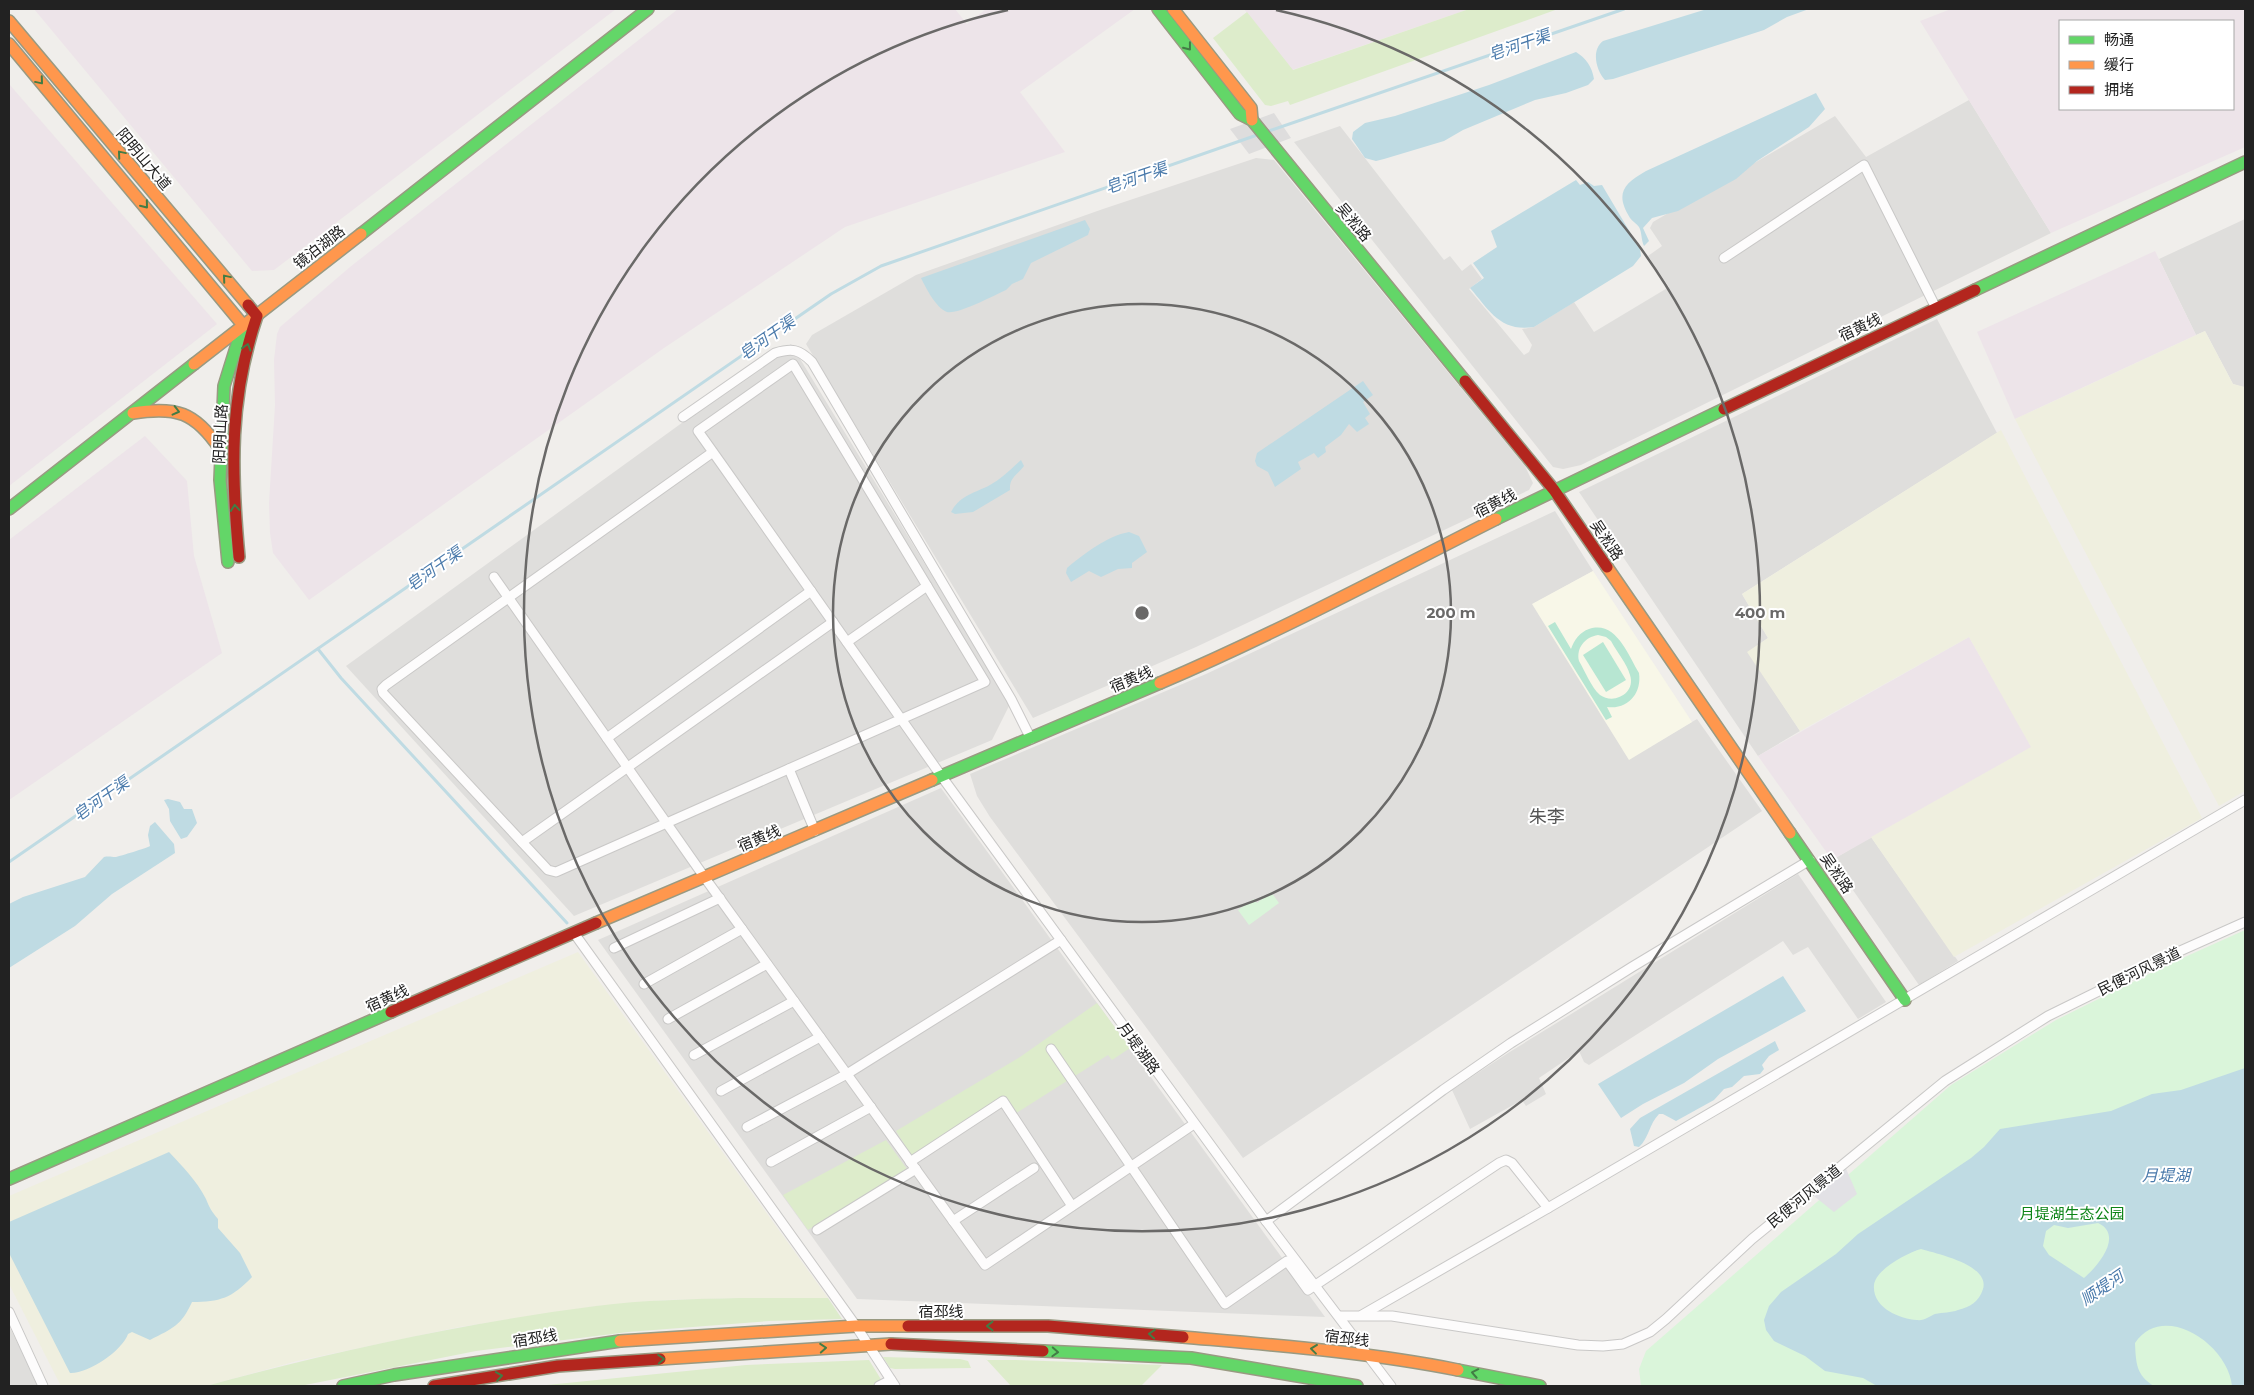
<svg xmlns="http://www.w3.org/2000/svg" width="2254" height="1395" viewBox="0 0 2254 1395" font-family="Montserrat,'Noto Sans SC',sans-serif">
  <rect width="100%" height="100%" fill="#f0eeeb"/>
  <g fill="#dfdedc">
    <polygon points="1969,100 2051,233 1581,465 1563,469 1553,467 1294,142 1340,126 1444,260 1450,256 1462,271 1471,264 1482,279 1469,289 1524,355 1529,352 1532,345 1522,329 1534,327 1574,302 1594,332 1669,287 1648,256 1662,246 1650,228 1653,222 1835,116 1866,157"/>
    <polygon points="1256,158 1274,160 1525,466 1533,483 1529,490 1196,647 1033,718 806,344 812,335 916,275 1103,209"/>
    <polygon points="2245,219 2245,388 2233,384 2205,331 2196,335 2159,259"/>
    <polygon points="1937,319 1997,433 1742,594 1768,638 1748,652 1800,731 1758,756 1579,492"/>
    <polygon points="791,344 1010,704 992,740 574,916 346,666"/>
    <polygon points="1555,511 1593,571 1533,604 1629,759 1697,719 1762,811 1243,1158 990,817 977,796 970,774 1206,674"/>
    <polygon points="941,788 1325,1317 857,1299 598,940"/>
    <polygon points="1871,837 1958,961 1919,985 1832,860"/>
    <polygon points="1798,874 1886,1002 1858,1019 1808,947 1793,955 1783,941 1589,1065 1584,1062 1579,1051 1539,1078 1546,1094 1526,1106 1522,1100 1470,1129 1452,1090 1508,1053"/>
    <polygon points="9,1326 39,1386 9,1386"/>
  </g>
  <g fill="#ede4e9" fill-rule="evenodd">
    <polygon points="34,9 616,9 274,270 252,271"/>
    <polygon points="678,9 955,9 967,24 986,9 1135,9 1020,92 1065,152 845,227 664,348 309,600 273,553 270,533 269,503 275,405 274,360 277,334 280,327 350,267"/>
    <polygon points="1244,9 1469,9 1292,70"/>
    <path d="M1951,9h294v138l-194,86 -131,-212zM2060,21h173v88h-173z"/>
    <polygon points="9,84 217,324 9,486"/>
    <polygon points="2155,251 2196,335 2015,419 1977,332"/>
    <polygon points="145,436 187,481 194,556 222,653 9,800 9,540"/>
    <polygon points="1969,637 2032,747 1832,860 1758,756"/>
  </g>
  <polygon fill="#f8f7e8" points="1593,571 1692,722 1629,760 1532,604"/>
  <g fill="#efefdf">
    <polygon points="2205,331 2233,384 2245,387 2245,791 2219,806 2015,419"/>
    <polygon points="2001,430 2202,818 1954,957 1871,837 2031,747 1969,637 1800,731 1747,652 1768,638 1742,594"/>
    <polygon points="578,952 828,1298 739,1298 665,1300 597,1306 459,1327 297,1361 206,1386 61,1386 9,1284 9,1196"/>
  </g>
  <g fill="#ddeccb">
    <polygon points="1469,9 1558,9 1290,105 1288,101 1271,106 1265,105 1213,38 1247,12 1293,70"/>
    <polygon points="1097,1003 1130,1048 1112,1060 1108,1055 1015,1114 1003,1097 914,1156 911,1155 896,1131 1020,1057"/>
    <polygon points="886,1140 907,1169 808,1230 783,1195"/>
    <path d="M739,1298h89l14,21 -73,2 -141,11 -152,19 -176,35h-94c128,-35 258,-63 390,-80 47,-6 96,-7 143,-8z"/>
    <polygon points="883,1357 960,1359 968,1361 971,1368 895,1369 890,1368"/>
    <polygon points="986,1359 985,1359 1162,1365 1141,1386 1011,1386"/>
    <polygon points="869,1360 882,1381 872,1386 738,1386 737,1385 537,1386 746,1365"/>
  </g>
  <g fill="#daf5da">
    <polygon points="1271,892 1279,903 1249,925 1238,910 1254,899 1257,903"/>
    <polygon points="2245,930 2245,1386 1641,1386 1639,1369 1646,1351 1951,1085 2056,1020 2167,965"/>
  </g>
  <g fill="#b7e6d2" fill-rule="evenodd">
    <path d="M1555,622l16,27c3,-9 9,-17 18,-20 27,-9 39,26 50,44 3,20 -11,37 -32,34l5,10 -6,3 -58,-94zM1598,635l8,2 5,4c6,11 16,23 19,34 6,18 -16,30 -30,20 -9,-8 -15,-24 -21,-34 -3,-13 6,-24 19,-26z"/>
    <polygon points="1603,642 1626,680 1606,692 1583,655"/>
  </g>
  <polygon fill="#e2e1e5" points="1844,1164 1857,1194 1834,1212 1809,1192"/>
  <g fill="#bfdbe3" fill-rule="evenodd">
    <path d="M1707,9h102l-22,8 -23,13 -151,49 -8,1c-9,-10 -14,-30 -2,-39z"/>
    <path d="M1576,52c10,6 16,15 18,27l-6,6 -22,8 -31,7 -72,30 -19,11 -60,18 -8,2 -11,-3 -13,-19 1,-7 12,-9 30,-7 94,-31z"/>
    <path d="M1816,93l9,16 -16,18 -52,34 -21,18 -58,32 -26,7 -9,10 6,13 -5,5c-3,-6 -2,-14 -5,-19 -2,-3 -7,-6 -9,-9 -15,-24 -7,-34 16,-47z"/>
    <path d="M1576,180l4,5 8,-3 6,4 8,-1 38,64 1,7 -8,10 -99,61c-34,5 -44,-16 -64,-39l14,-10 -11,-15 24,-16 -6,-16z"/>
    <path d="M1085,220l5,9 -2,6 -57,28 -8,16 -11,5 -6,6c-11,5 -49,25 -59,22 -11,-4 -21,-24 -26,-34z"/>
    <polygon points="1363,381 1373,395 1363,402 1370,414 1365,418 1369,424 1357,432 1349,424 1341,435 1325,447 1326,452 1318,458 1314,453 1298,462 1301,469 1275,487 1268,472 1257,466 1255,461 1257,453"/>
    <path d="M1021,460l3,6c-7,9 -15,12 -14,24l-37,22 -18,2 -4,-2c9,-17 24,-19 39,-27 11,-6 21,-16 31,-25z"/>
    <path d="M1129,532l10,4 8,16 -15,11v5l-14,1 -17,8 -12,-6 -18,11 -5,-9 1,-5c17,-14 40,-32 62,-36z"/>
    <polygon points="168,799 180,802 184,809 192,809 197,823 187,837 181,839 170,821 169,809 164,800"/>
    <path d="M155,822l19,22 1,9 -63,41 -37,32 -66,42v-64l14,-7 62,-20 19,-20c5,-1 7,0 12,0 4,-1 31,-9 34,-11l-2,-11 2,-9z"/>
    <polygon points="1783,976 1806,1011 1718,1059 1684,1083 1643,1104 1621,1118 1598,1084"/>
    <path d="M1775,1041l4,9 -10,6 -7,9 2,4 -4,5 -16,2 -12,11 -8,2 -10,11 -38,21 -13,-7h-4c-10,10 -10,24 -20,33l-5,-1 -4,-17 10,-11z"/>
    <path d="M2245,1068v318h-13c-4,-42 -69,-85 -97,-43 1,20 1,32 19,43h-277l-14,-8 -38,-7 -20,-15 -31,-15 -8,-11 -2,-10 5,-14 12,-14 55,-38 22,-20 113,-76 13,-11 16,-18 111,-18 41,-17 29,-4zM2098,1223c26,12 0,43 -14,55l-35,-23 -6,-9 3,-15 8,-6 14,3zM1921,1249c17,5 69,16 62,40 -4,13 -13,18 -25,21 -7,3 -15,2 -23,4 -5,2 -11,7 -18,6 -17,-1 -45,-12 -43,-35 2,-16 33,-32 47,-36z"/>
    <path d="M169,1152c13,14 28,29 37,47 3,8 6,13 12,20v9l22,25 12,24c-20,21 -32,25 -60,25 -11,24 -19,26 -42,38l-18,-8 -4,2c-6,17 -40,40 -58,39l-61,-120v-31z"/>
  </g>
  <polygon fill="#dedddd" points="1274,113 1291,138 1249,154 1230,129"/>
  <g fill="none" stroke-linecap="round" stroke-linejoin="round">
    <g stroke="#bfdbe3" stroke-width="3">
      <polyline points="1266,132 1624,9"/>
      <polyline points="318,649 341,678 567,923"/>
      <polyline points="9,862 831,294 881,266 1260,134"/>
    </g>
    <defs>
      <g id="street">
        <polyline points="1724,258 1864,165 1936,308"/>
        <path d="M683,417l92,-64c17,-5 24,-4 37,9l199,337 20,40"/>
        <path d="M713,452l-327,233 -4,4 1,4 165,177 8,2c143,-63 286,-127 429,-190l-192,-318 -95,67 22,31c74,105 148,210 222,315l321,440 128,169"/>
        <polyline points="494,577 705,878 985,1265 1194,1124"/>
        <polyline points="847,642 927,586"/>
        <polyline points="607,738 811,591"/>
        <polyline points="789,769 815,831"/>
        <polyline points="522,842 833,622"/>
        <polyline points="574,933 856,1326 895,1386"/>
        <polyline points="614,948 720,898"/>
        <polyline points="644,984 742,929"/>
        <polyline points="668,1019 767,964"/>
        <polyline points="1051,1049 1225,1304 1287,1261 1308,1290 1499,1163 1506,1160 1512,1163 1548,1208"/>
        <polyline points="694,1055 794,1001"/>
        <polyline points="721,1091 820,1037"/>
        <polyline points="747,1127 847,1074 1061,940"/>
        <polyline points="771,1162 871,1107"/>
        <polyline points="910,1162 1003,1101 1072,1206"/>
        <polyline points="953,1221 1034,1168"/>
        <polyline points="1266,1221 1443,1090 1511,1043 1632,967 1810,860"/>
        <polyline points="817,1230 916,1169"/>
        <polyline points="9,1312 43,1386"/>
        <polyline points="1362,1315 1548,1208 2245,800"/>
        <polyline points="1339,1316 1392,1316 1578,1345 1603,1346 1623,1344 1650,1332 1666,1319 1752,1239 1945,1081 2048,1016 2180,951 2245,922"/>
        <polyline points="879,1386 891,1380"/>
      </g>
      <g id="fast">
        <polyline points="1158,9 1240,114 1252,120 1465,381"/>
        <polyline points="361,234 648,9"/>
        <polyline points="1975,290 2245,162"/>
        <polyline points="9,509 194,364"/>
        <polyline points="1496,519 1724,409"/>
        <polyline points="228,562 220,480 224,386 243,325"/>
        <polyline points="932,780 1160,683"/>
        <polyline points="1790,833 1905,1000"/>
        <polyline points="9,1179 391,1012"/>
        <polyline points="1043,1351 1191,1358 1357,1386"/>
        <polyline points="1458,1370 1540,1386"/>
        <polyline points="343,1386 394,1375 620,1341"/>
      </g>
      <g id="slow">
        <polyline points="1173,9 1251,108 1252,120"/>
        <polyline points="9,21 248,305"/>
        <polyline points="9,44 243,325"/>
        <polyline points="194,364 361,234"/>
        <path d="M133,413c43,-7 62,-1 87,36"/>
        <polyline points="1607,567 1790,833"/>
        <path d="M1160,683c115,-49 225,-108 336,-164"/>
        <polyline points="596,923 932,780"/>
        <path d="M1183,1337c91,8 185,15 275,33"/>
        <polyline points="620,1341 856,1326 908,1326"/>
        <polyline points="660,1359 891,1344"/>
      </g>
      <g id="jam">
        <polyline points="1465,381 1554,490 1607,567"/>
        <polyline points="1724,409 1975,290"/>
        <path d="M239,557c-8,-86 -10,-159 18,-241l-9,-11"/>
        <polyline points="391,1012 596,923"/>
        <polyline points="908,1326 1048,1326 1183,1337"/>
        <polyline points="891,1344 1043,1351"/>
        <polyline points="434,1386 558,1366 660,1359"/>
      </g>
    </defs>
    <use href="#street" stroke="#c9c8c7" stroke-width="11"/>
    <use href="#fast" stroke="#999a82" stroke-width="14"/>
    <use href="#slow" stroke="#999a82" stroke-width="14"/>
    <use href="#jam" stroke="#999a82" stroke-width="14"/>
    <use href="#street" stroke="#fdfcfc" stroke-width="9"/>
    <use href="#fast" stroke="#63d668" stroke-width="11"/>
    <use href="#slow" stroke="#ff974d" stroke-width="11"/>
    <use href="#jam" stroke="#b3261e" stroke-width="11"/>
  </g>
  <defs><path id="oneway-chevron" d="M-2-3.5L2.5 0L-2 3.5" fill="none" stroke-width="1.6" stroke-linecap="round" stroke-linejoin="round" transform="scale(1.25)"/></defs>
  <g stroke="#427c45">
    <use href="#oneway-chevron" transform="translate(1188 47) rotate(52)"/>
    <use href="#oneway-chevron" transform="translate(40 81) rotate(50)"/>
    <use href="#oneway-chevron" transform="translate(121 154) rotate(-130)"/>
    <use href="#oneway-chevron" transform="translate(145 205) rotate(51)"/>
    <use href="#oneway-chevron" transform="translate(226 278) rotate(-130)"/>
    <use href="#oneway-chevron" transform="translate(247 347) rotate(-73)"/>
    <use href="#oneway-chevron" transform="translate(176 411) rotate(14)"/>
    <use href="#oneway-chevron" transform="translate(235 508) rotate(-95)"/>
    <use href="#oneway-chevron" transform="translate(990 1326) rotate(-180)"/>
    <use href="#oneway-chevron" transform="translate(1152 1334) rotate(-176)"/>
    <use href="#oneway-chevron" transform="translate(823 1348) rotate(-4)"/>
    <use href="#oneway-chevron" transform="translate(1314 1349) rotate(-173)"/>
    <use href="#oneway-chevron" transform="translate(1055 1352) rotate(3)"/>
    <use href="#oneway-chevron" transform="translate(661 1359) rotate(-4)"/>
    <use href="#oneway-chevron" transform="translate(1475 1373) rotate(-169)"/>
    <use href="#oneway-chevron" transform="translate(499 1376) rotate(-9)"/>
  </g>
  <g fill="none" stroke="#6a6968" stroke-width="2.5">
    <circle cx="1142" cy="613" r="309"/>
    <path d="M1276 10A618 618 0 1 1 1008 10"/>
  </g>
  <g text-anchor="middle" dominant-baseline="central" stroke-width="4" stroke-linejoin="round" paint-order="stroke">
    <g font-size="15" fill="#222" stroke="#fff">
      <text transform="translate(144 159) rotate(50)">阳明山大道</text>
      <text transform="translate(1354 222) rotate(50)">吴淞路</text>
      <text transform="translate(319 247) rotate(-38)">镜泊湖路</text>
      <text transform="translate(1860 327) rotate(-25)">宿黄线</text>
      <text transform="translate(220 434) rotate(-87)">阳明山路</text>
      <text transform="translate(1495 503) rotate(-27)">宿黄线</text>
      <text transform="translate(1607 540) rotate(56)">吴淞路</text>
      <text transform="translate(1131 679) rotate(-23)">宿黄线</text>
      <text transform="translate(759 838) rotate(-23)">宿黄线</text>
      <text transform="translate(1837 873) rotate(56)">吴淞路</text>
      <text transform="translate(2139 971) rotate(-26)">民便河风景道</text>
      <text transform="translate(387 998) rotate(-24)">宿黄线</text>
      <text transform="translate(1139 1048) rotate(54)">月堤湖路</text>
      <text transform="translate(1804 1196) rotate(-39)">民便河风景道</text>
      <text x="941" y="1311">宿邳线</text>
      <text transform="translate(535 1338) rotate(-9)">宿邳线</text>
      <text transform="translate(1347 1338) rotate(7)">宿邳线</text>
    </g>
    <g font-size="15" fill="#0c8416" stroke="#fff">
      <text x="2072" y="1213">月堤湖生态公园</text>
    </g>
    <g font-size="16" font-style="italic" fill="#4a7aab" stroke="#fff">
      <text transform="translate(1519 45) rotate(-19)">皂河干渠</text>
      <text transform="translate(1136 178) rotate(-19)">皂河干渠</text>
      <text transform="translate(767 338) rotate(-35)">皂河干渠</text>
      <text transform="translate(434 569) rotate(-35)">皂河干渠</text>
      <text transform="translate(101 799) rotate(-35)">皂河干渠</text>
      <text x="2166" y="1175">月堤湖</text>
      <text transform="translate(2102 1288) rotate(-34)">顺堤河</text>
    </g>
    <g font-size="18" fill="#555" stroke="#fff">
      <text x="1547" y="817">朱李</text>
    </g>
  </g>
  <circle cx="1142" cy="613" r="8" fill="#6a6968" stroke="#fff" stroke-width="2.5"/>
  <g font-size="15" text-anchor="middle" font-weight="bold" fill="#6a6968" stroke="#fff" stroke-width="4" stroke-linejoin="round" paint-order="stroke">
    <text x="1451" y="618">200 m</text>
    <text x="1760" y="618">400 m</text>
  </g>
  <rect width="2254" height="1395" fill="none" stroke="#222222" stroke-width="20"/>
  <rect x="2059" y="20" width="175" height="90" fill="#ffffff" stroke="#a7a7a7"/>
  <rect x="2069" y="36" width="25" height="8" fill="#63d668" stroke="#a7a7a7"/>
  <text x="2104" y="45" font-size="15" fill="#222222">畅通</text>
  <rect x="2069" y="61" width="25" height="8" fill="#ff974d" stroke="#a7a7a7"/>
  <text x="2104" y="70" font-size="15" fill="#222222">缓行</text>
  <rect x="2069" y="86" width="25" height="8" fill="#b3261e" stroke="#a7a7a7"/>
  <text x="2104" y="95" font-size="15" fill="#222222">拥堵</text>
</svg>
